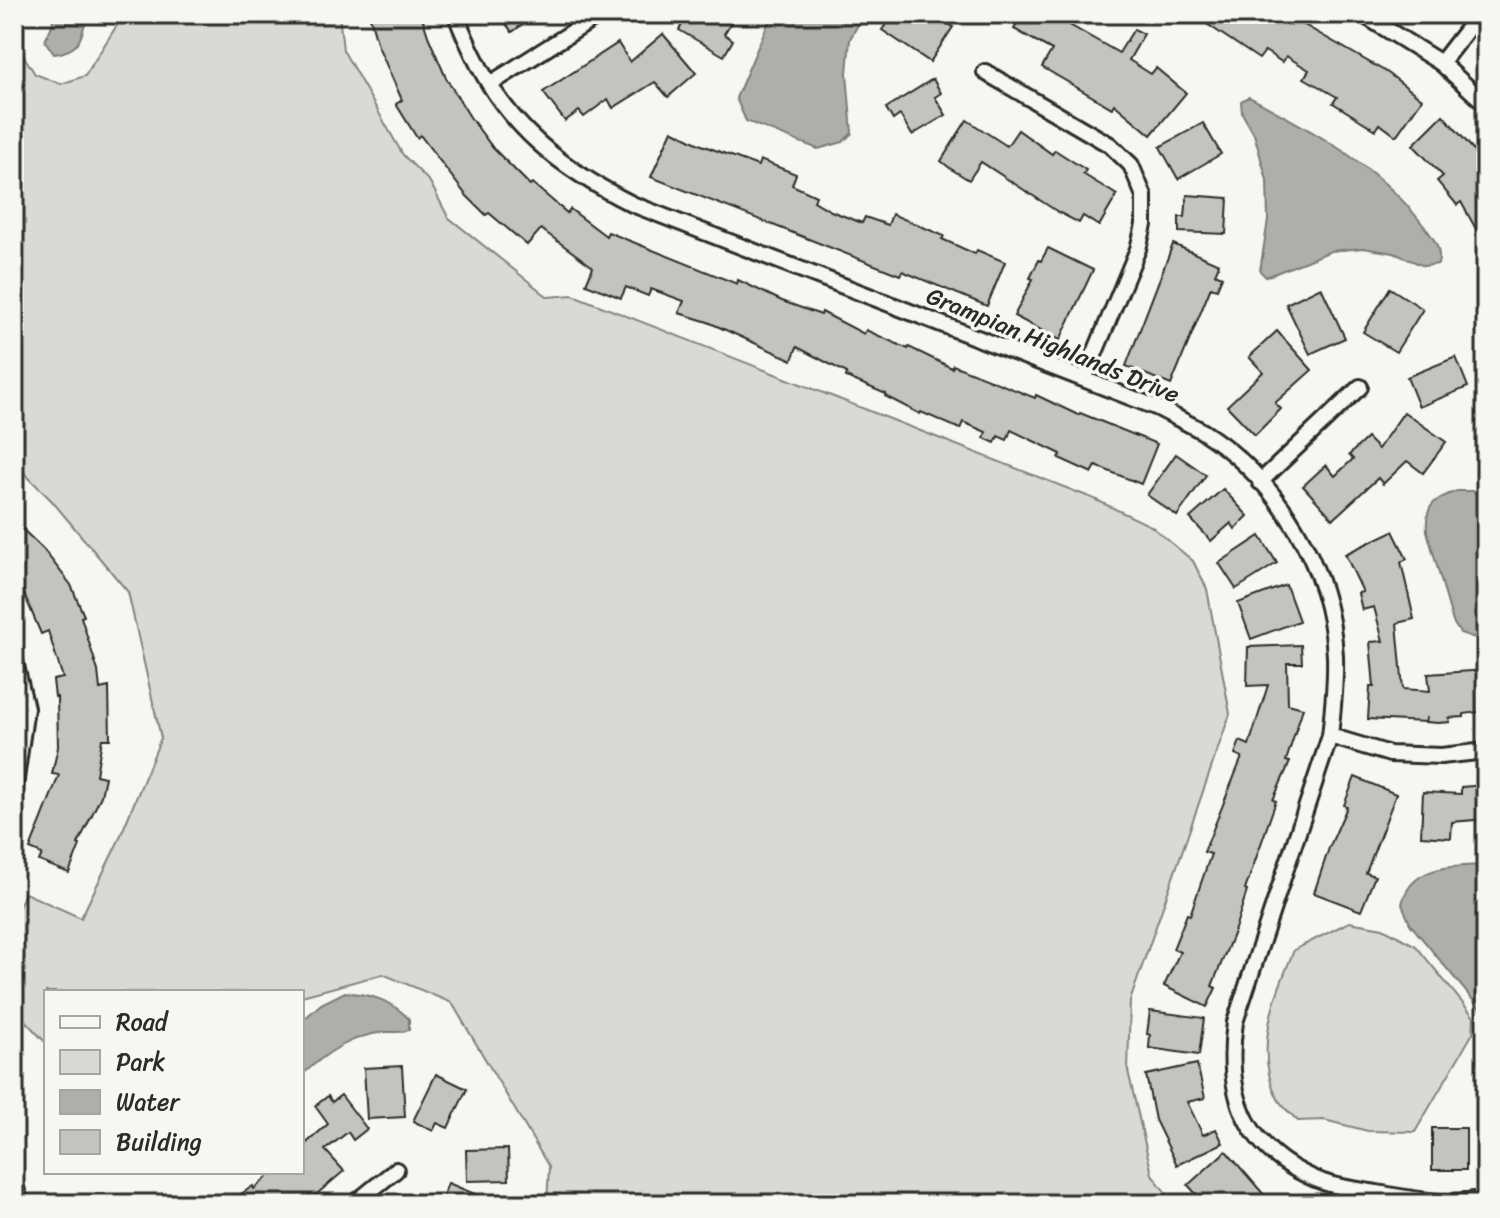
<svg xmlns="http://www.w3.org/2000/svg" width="1500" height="1218" viewBox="0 0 1500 1218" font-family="Sriracha,sans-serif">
  <rect width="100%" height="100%" fill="#f6f6f2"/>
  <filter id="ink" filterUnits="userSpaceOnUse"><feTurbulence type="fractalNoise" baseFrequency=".0125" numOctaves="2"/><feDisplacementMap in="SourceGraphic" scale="16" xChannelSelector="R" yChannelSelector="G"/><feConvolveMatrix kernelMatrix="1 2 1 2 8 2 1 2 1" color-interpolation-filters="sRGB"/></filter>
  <g filter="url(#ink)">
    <g fill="#d9d9d5" stroke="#828280" stroke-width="2">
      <polygon points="124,14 339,14 343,50 403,155 430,182 448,217 548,297 573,295 1092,498 1151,526 1193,561 1207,589 1230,714 1130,1001 1128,1071 1152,1174 1174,1204 547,1204 549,1167 452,1003 383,974 302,996 302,992 46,992 46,1043 14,1009 14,918 25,893 81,918 118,842 161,738 128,592 52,501 14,463 14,32 20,50 35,74 61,84 85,76"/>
      <path d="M1349,922l34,6 33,18 58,71 -1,16 -58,99 -47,-1 -44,-11 -26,1c-7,-7 -17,-15 -21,-24 -24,-48 -2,-101 17,-147z"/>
    </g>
    <g fill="#aeaeab" stroke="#7a7a78" stroke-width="2">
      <path d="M52,14h35c-6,24 -5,36 -33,40l-9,-13 8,-18z"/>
      <polygon points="772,14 864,14 850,39 847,73 852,133 843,142 818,149 746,121 736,98"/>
      <path d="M1249,97c62,33 127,67 171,124 10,13 23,26 18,43l-14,2 -30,-13 -31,-5 -32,3 -65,26 -6,-6 8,-51 -1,-40 -13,-46 -12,-21 -1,-12z"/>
      <path d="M1457,491h16l10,9 3,7v125l-11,6 -15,-5 -7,-11 -26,-91c-2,-26 7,-32 30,-40z"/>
      <path d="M1486,865v151l-76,-92 -8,-20c9,-40 51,-37 84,-39z"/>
      <path d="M345,992c26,3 45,7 64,27v11c-9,3 -16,2 -25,2 -34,4 -58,21 -82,43v-54l19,-17z"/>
    </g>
    <g fill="#c3c3c0" stroke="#2b2b2b" stroke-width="2">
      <polygon points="369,14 421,14 428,36 446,78 470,117 493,148 530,185 532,183 567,213 570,209 606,236 608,232 737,284 738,280 782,301 821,315 822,312 864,334 866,330 908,349 909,347 952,368 953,365 1035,398 1036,395 1078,415 1080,413 1157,444 1141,484 1096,466 1092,473 1059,458 1061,454 1011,430 1007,440 998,436 995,443 984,438 986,432 963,422 960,429 921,412 920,414 885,396 886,394 846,377 847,373 797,347 792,360 708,322 679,313 684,301 651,289 648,296 626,287 621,298 586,284 593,267 541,229 527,245 489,213 486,215 466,195 420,135 417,138 396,104 402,100 378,46"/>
      <polygon points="499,14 537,14 512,32"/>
      <polygon points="688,14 720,14 732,21 724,34 733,40 724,56 679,30"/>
      <polygon points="893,14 931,14 953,27 930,62 882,30"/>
      <polygon points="1022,14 1050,14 1119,53 1134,29 1144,34 1129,60 1151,74 1156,68 1186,93 1151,135 1114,104 1112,108 1042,67 1052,50 1014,29"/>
      <polygon points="1192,14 1285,14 1388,73 1422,99 1396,136 1380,124 1376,130 1333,103 1337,97 1304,78 1309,70 1286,56 1282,62 1265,51 1259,59"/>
      <polygon points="663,34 696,73 668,97 655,82 613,108 608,99 584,117 579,111 565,121 543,92 618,43 630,62"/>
      <polygon points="933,79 941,93 935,97 946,115 912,135 900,115 893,120 886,108"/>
      <polygon points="1443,115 1486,164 1486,247 1461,202 1457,205 1437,181 1443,176 1413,145"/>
      <polygon points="967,120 1007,146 1018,130 1052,154 1055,150 1086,170 1083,174 1117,195 1099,226 1083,216 1079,223 1058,212 981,162 969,180 951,169 941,161"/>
      <polygon points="1203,123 1221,154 1178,179 1160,147"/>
      <polygon points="672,130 699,144 758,166 760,160 796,174 792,185 816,196 814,201 831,211 862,223 865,217 888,225 892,214 944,236 942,239 975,254 977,250 1005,262 987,306 902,271 900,275 651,177"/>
      <polygon points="1187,195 1228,198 1226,234 1179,232 1179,217 1185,217"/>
      <polygon points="1173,244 1219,264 1215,274 1222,277 1217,289 1211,287 1171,385 1126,366"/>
      <polygon points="1048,248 1093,270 1060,340 1014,316 1033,279 1030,278 1039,260 1041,261"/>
      <polygon points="1321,287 1345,338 1310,354 1286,304"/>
      <polygon points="1390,288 1423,309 1396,352 1363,332"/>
      <polygon points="1277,331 1312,370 1275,403 1281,409 1255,435 1227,406 1263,372 1249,357"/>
      <polygon points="1456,357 1468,387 1419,407 1407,377"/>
      <polygon points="1404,412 1446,442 1423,473 1407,461 1383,484 1378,478 1333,519 1303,486 1326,465 1335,476 1353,459 1349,455 1367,438 1378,449"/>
      <polygon points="1176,454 1206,475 1177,516 1147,495"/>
      <polygon points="1223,489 1248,516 1235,529 1231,523 1211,541 1190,518"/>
      <polygon points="14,521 43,549 71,585 84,616 81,617 98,671 100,689 109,687 110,739 102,739 96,775 105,777 101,796 78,844 80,845 69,873 39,861 42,854 30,849 59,775 52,774 58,747 57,697 55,697 53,680 63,678 48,631 41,634 20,584 14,589"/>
      <polygon points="1393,531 1407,559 1401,562 1414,619 1397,623 1403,689 1430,691 1428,674 1486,670 1486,711 1464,714 1464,717 1449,718 1450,722 1438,723 1426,722 1427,717 1425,722 1368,719 1370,687 1374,687 1370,642 1383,641 1374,607 1362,610 1358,593 1363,592 1345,554"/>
      <polygon points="1260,536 1277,563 1236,589 1219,563"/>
      <polygon points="1286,585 1299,621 1251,639 1238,603"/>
      <polygon points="1301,645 1302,663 1287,663 1288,704 1303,708 1286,761 1290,762 1273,800 1276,801 1245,890 1247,891 1234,932 1212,986 1216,988 1207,1007 1164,986 1180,952 1173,949 1187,914 1190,915 1211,854 1204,852 1242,757 1235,754 1240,741 1249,745 1268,685 1247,686 1248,647"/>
      <polygon points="1355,777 1396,794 1366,873 1375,876 1361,911 1314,893 1329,848 1347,807 1344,805"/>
      <polygon points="1486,785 1486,819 1452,822 1451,838 1421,836 1423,792 1461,794 1461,787"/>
      <polygon points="1150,1011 1204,1018 1199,1055 1149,1048 1150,1035 1147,1034"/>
      <polygon points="1197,1064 1205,1098 1187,1102 1203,1135 1216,1129 1223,1143 1177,1165 1155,1120 1146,1075"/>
      <polygon points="402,1066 405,1117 367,1119 364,1068"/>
      <polygon points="436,1074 467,1089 448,1128 437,1123 433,1131 413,1121"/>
      <polygon points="341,1095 367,1129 353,1140 348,1132 325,1150 344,1171 305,1204 226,1204 253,1186 254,1189 273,1172 302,1172 302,1147 328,1124 315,1106 328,1096 332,1102"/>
      <rect x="1432" y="1128" width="34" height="42"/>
      <polygon points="508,1149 509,1180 467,1181 466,1150"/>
      <polygon points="1226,1151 1272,1204 1205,1204 1188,1185"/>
      <polygon points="14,1161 16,1161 31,1204 14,1204"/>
      <polygon points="448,1183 499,1204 440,1204"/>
    </g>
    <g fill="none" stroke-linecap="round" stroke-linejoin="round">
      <defs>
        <g id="street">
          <path d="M456,14c4,14 11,27 17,40 34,73 89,115 159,150l526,204c15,8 30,15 44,23 75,47 129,136 133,225 1,27 -2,53 -5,80l-95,286c-11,77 12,131 88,160 17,6 37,8 54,11 38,7 71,13 109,5"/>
          <polyline points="1362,14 1441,63 1486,104"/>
          <polyline points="1441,63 1479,14"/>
          <polyline points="985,72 1110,145 1131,165 1144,196 1144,225 1138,249 1084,379"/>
          <polyline points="490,84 601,14"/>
          <polyline points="1260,482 1360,387"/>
          <polyline points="14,657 26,708 14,793"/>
          <polyline points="1330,736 1390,754 1441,756 1486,751"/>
          <polyline points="354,1204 396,1170"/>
        </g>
      </defs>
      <use href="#street" stroke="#2b2b2b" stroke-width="20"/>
      <use href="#street" stroke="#f6f6f2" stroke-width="14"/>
    </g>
  </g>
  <g text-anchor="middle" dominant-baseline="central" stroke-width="7" stroke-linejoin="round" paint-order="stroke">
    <g font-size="24" fill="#2b2b2b" stroke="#f6f6f2">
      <text transform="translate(1053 345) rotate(22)">Grampian Highlands Drive</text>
    </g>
  </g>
  <rect width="1500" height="1218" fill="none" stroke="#f6f6f2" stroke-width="48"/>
  <rect x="24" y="24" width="1452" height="1170" fill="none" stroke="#2b2b2b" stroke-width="3" filter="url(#ink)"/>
  <rect x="44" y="990" width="260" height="184" fill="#f6f6f2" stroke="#a5a5a2" stroke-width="2"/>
  <rect x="60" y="1016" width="40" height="12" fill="#f6f6f2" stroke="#a5a5a2" stroke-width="2"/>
  <text x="116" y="1030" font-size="24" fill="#2b2b2b">Road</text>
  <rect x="60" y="1050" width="40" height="24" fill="#d9d9d5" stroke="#a5a5a2" stroke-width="2"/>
  <text x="116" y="1070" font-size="24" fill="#2b2b2b">Park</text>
  <rect x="60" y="1090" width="40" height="24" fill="#aeaeab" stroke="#a5a5a2" stroke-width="2"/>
  <text x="116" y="1110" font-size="24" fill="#2b2b2b">Water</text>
  <rect x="60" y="1130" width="40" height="24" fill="#c3c3c0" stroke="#a5a5a2" stroke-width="2"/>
  <text x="116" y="1150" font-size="24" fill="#2b2b2b">Building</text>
</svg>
